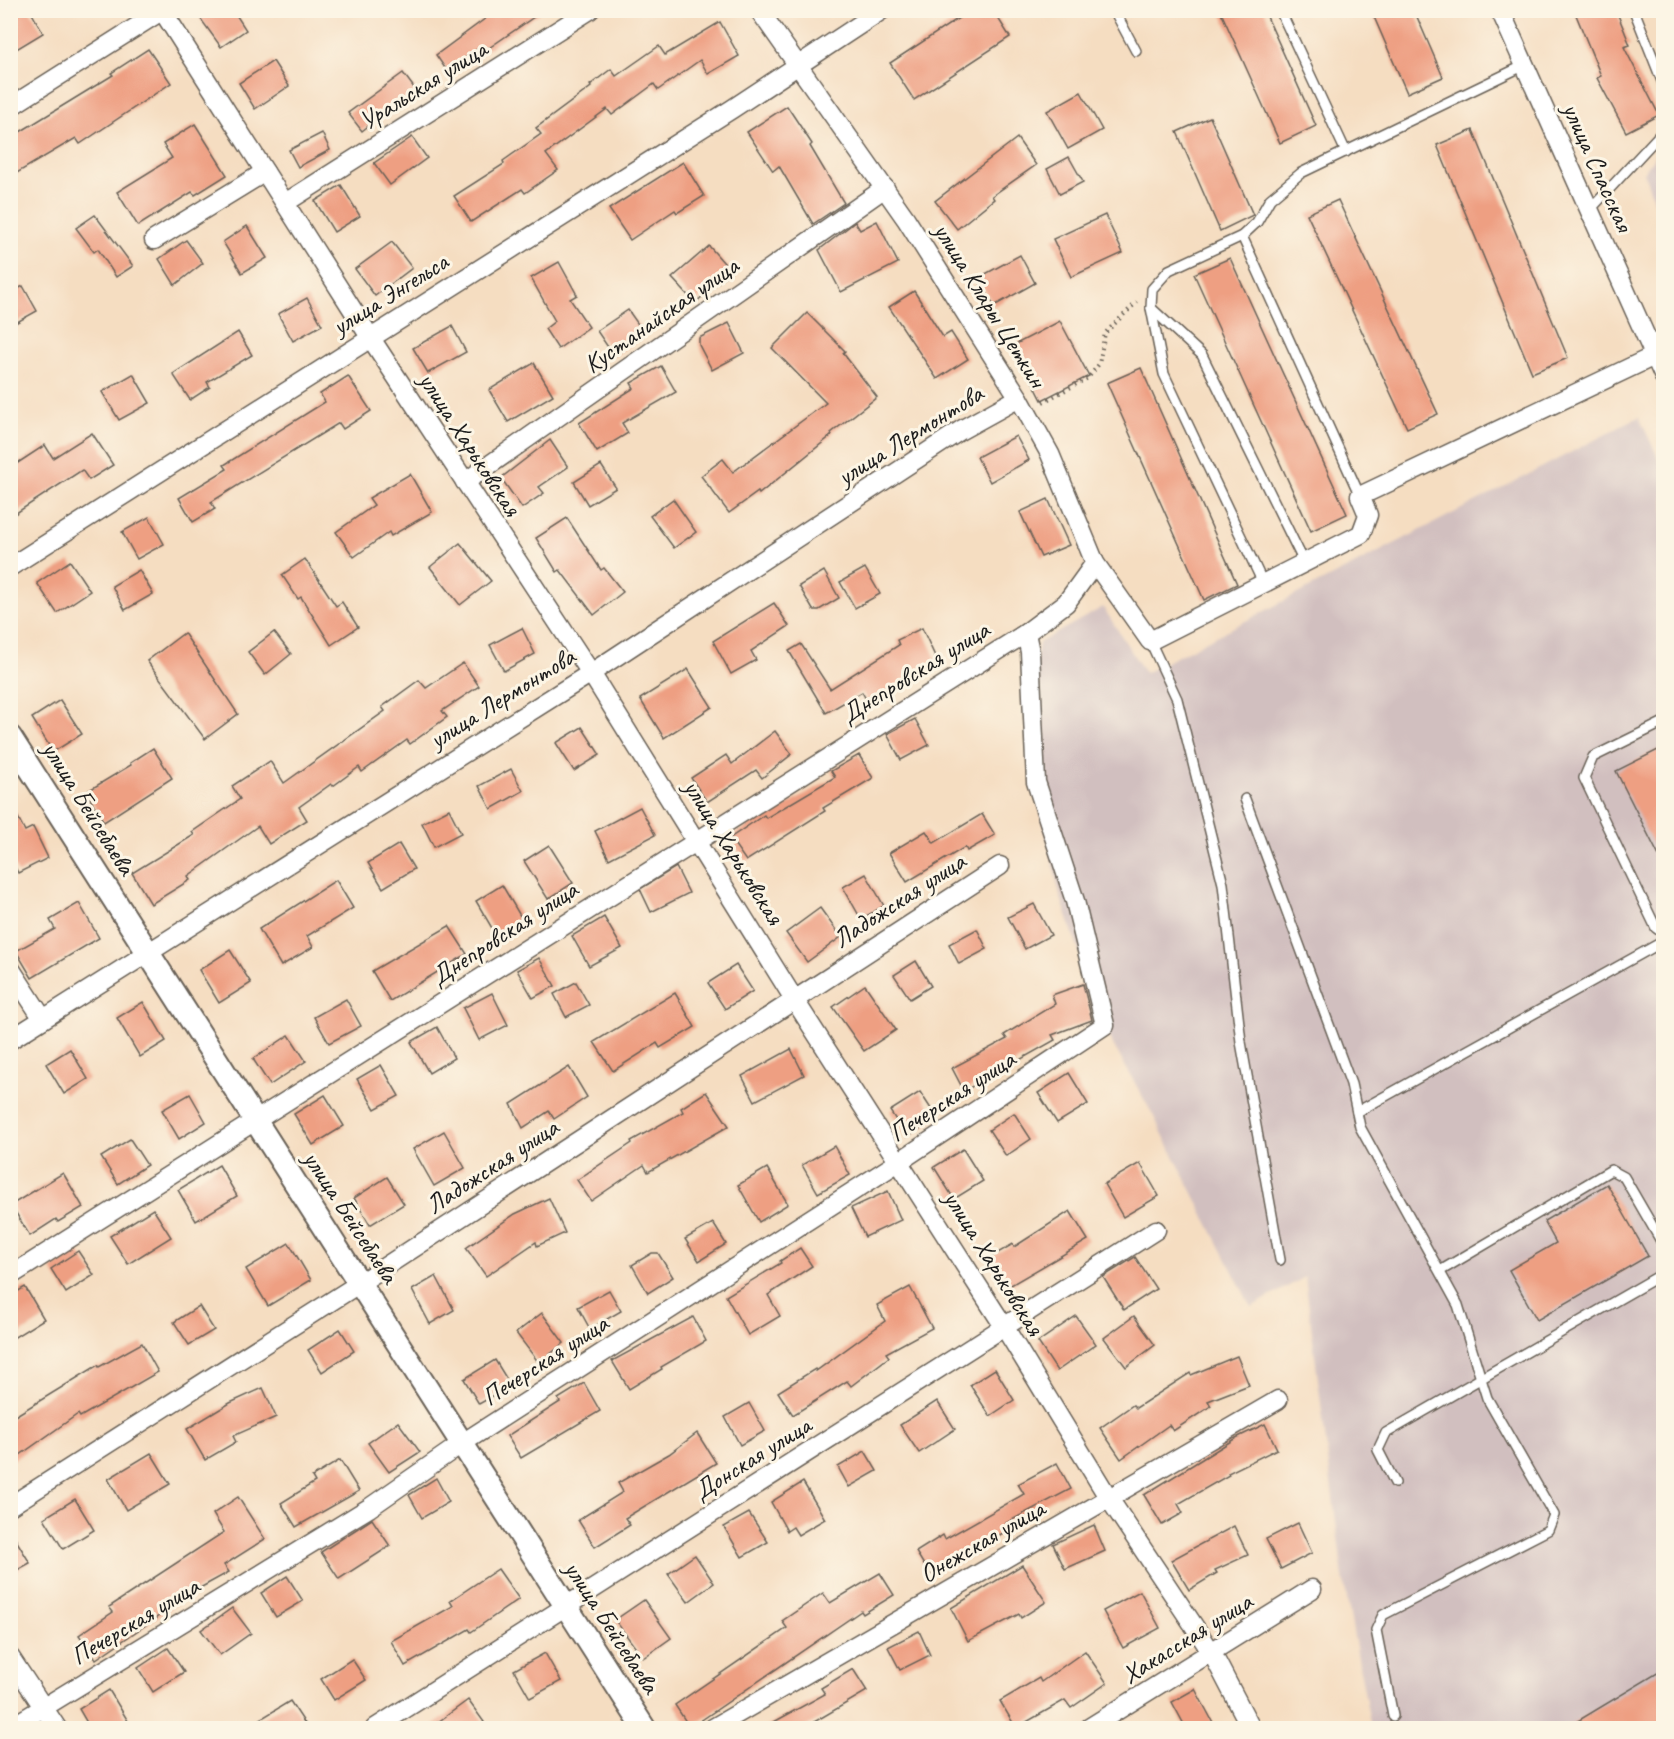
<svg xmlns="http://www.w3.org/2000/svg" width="1674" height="1739" viewBox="0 0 1674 1739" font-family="Caveat,sans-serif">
  <rect width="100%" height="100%" fill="#fcf5e5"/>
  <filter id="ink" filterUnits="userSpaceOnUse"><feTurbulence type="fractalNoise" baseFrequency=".0167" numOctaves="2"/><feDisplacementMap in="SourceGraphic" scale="12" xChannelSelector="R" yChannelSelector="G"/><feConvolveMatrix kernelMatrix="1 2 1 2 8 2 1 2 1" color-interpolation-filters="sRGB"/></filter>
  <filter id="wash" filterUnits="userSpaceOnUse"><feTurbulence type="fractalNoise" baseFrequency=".008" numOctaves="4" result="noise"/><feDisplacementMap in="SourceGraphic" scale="24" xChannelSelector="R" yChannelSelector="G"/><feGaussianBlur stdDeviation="1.35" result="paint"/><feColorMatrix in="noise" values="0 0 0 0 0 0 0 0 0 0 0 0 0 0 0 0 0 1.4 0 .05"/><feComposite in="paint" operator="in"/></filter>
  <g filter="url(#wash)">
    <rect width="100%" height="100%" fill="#f5ddc1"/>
    <g fill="#d1bfbf">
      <polygon points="1663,142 1664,142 1663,225 1644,173"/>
      <polygon points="1639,417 1664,470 1663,1728 1371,1728 1343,1577 1305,1277 1251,1307 1152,1113 1107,1034 1060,895 1033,779 1027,713 1039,643 1103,607 1145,673"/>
    </g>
    <g id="blocks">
      <g fill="#ee9f82">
        <polygon points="23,10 30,10 43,33 10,53 10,18"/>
        <polygon points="210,10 233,10 246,30 221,47 200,18"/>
        <polygon points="497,10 544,10 483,52 480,47 447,71 436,55"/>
        <polygon points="971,10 993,10 1010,37 914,100 890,63"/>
        <polygon points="1220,10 1264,10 1316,126 1280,143"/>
        <polygon points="1371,10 1414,10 1443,77 1407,93"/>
        <polygon points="1574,10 1616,10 1630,45 1624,47 1659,115 1626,132 1597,78 1601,76"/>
        <polygon points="720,22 739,56 708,74 700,60 658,90 654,84 612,115 607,109 546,154 558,170 525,193 522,189 471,222 454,196 504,164 503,161 541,134 536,128 591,87 590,85 611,69 616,76 659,46 665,55"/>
        <polygon points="148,49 171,83 80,144 76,138 10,177 10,138 113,75 111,73"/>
        <polygon points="273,61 289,86 255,109 239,83"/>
        <polygon points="403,73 418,93 394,110 392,107 362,131 348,113"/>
        <polygon points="1081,92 1102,130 1068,149 1047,111"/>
        <polygon points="787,106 812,144 810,146 844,203 813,224 779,166 773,171 747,132"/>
        <polygon points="1210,117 1253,215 1220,231 1177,132"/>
        <polygon points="195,124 227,175 195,195 192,192 138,226 117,192 172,158 163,144"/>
        <polygon points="1473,130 1568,358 1532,373 1437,145"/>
        <polygon points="322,133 330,150 298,167 289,150"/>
        <polygon points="412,137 427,158 390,185 374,163"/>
        <polygon points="1017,138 1036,165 992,196 994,199 957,229 935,201"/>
        <polygon points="1069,157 1083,182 1060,194 1047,169"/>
        <polygon points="683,162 704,196 677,213 675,210 630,240 609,209"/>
        <polygon points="341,185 360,216 334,232 315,201"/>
        <polygon points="1338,200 1438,414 1407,428 1307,214"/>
        <polygon points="95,215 133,266 116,277 98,249 94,252 76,228"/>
        <polygon points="1105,215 1123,253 1071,277 1053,239"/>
        <polygon points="877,221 898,263 841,292 819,250 855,222 860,230"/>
        <polygon points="247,226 267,258 242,273 223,242"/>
        <polygon points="186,240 203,263 175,285 159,259"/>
        <polygon points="392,242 412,268 375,296 355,269"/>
        <polygon points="709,246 731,271 695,303 672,278"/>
        <polygon points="1020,255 1035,283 994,306 978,278"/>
        <polygon points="1230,258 1347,514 1311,531 1194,274"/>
        <polygon points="559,262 577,295 570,299 589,327 558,349 545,329 555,321 531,278"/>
        <polygon points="23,286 37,311 10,326 10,293"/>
        <polygon points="914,291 943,337 951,332 968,359 937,379 889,307"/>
        <polygon points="307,298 322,325 293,341 278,314"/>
        <polygon points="628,310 645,334 614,356 597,331"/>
        <polygon points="807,313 845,351 843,353 877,397 831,433 832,435 759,494 758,492 729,513 701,476 723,459 733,472 826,403 772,348"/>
        <polygon points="1060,321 1089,376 1042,400 1014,345"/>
        <polygon points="729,323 744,353 712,370 699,345 699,338"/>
        <polygon points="452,326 466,352 428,373 413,348"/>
        <polygon points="238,332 252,355 207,382 210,387 190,400 173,374"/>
        <polygon points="534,363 553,395 508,422 489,390"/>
        <polygon points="661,366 676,392 622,423 628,433 597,452 579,423 634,388 631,383"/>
        <polygon points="1141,368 1237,584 1204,600 1107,383"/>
        <polygon points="133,374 150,403 119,420 102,392"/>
        <polygon points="348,376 371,411 343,429 339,423 211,502 215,509 193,522 179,498 227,469 224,465 325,402 320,394"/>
        <polygon points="92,433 113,465 89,480 82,470 10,517 10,468 45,445 53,458"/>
        <polygon points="1016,436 1029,460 990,482 977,457"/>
        <polygon points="550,440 568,467 539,487 544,493 522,508 501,478"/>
        <polygon points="601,465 616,488 588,505 574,482"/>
        <polygon points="410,474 432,512 391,536 389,532 354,557 336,532 374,505 369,498"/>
        <polygon points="673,499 696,532 674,548 650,516"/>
        <polygon points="1048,499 1069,545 1041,557 1020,512"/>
        <polygon points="149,517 164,544 137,559 122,532"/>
        <polygon points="567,518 601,570 604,568 623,592 594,615 560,570 557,572 536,538"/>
        <polygon points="460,543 491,581 460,605 430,567"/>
        <polygon points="305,559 336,606 342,602 358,627 331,645 301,597 298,599 282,575"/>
        <polygon points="70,561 90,591 57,613 37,583"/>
        <polygon points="865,568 880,594 855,608 840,582"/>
        <polygon points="139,570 153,594 125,610 112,586"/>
        <polygon points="824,571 839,598 819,610 813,610 799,586"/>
        <polygon points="774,603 789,626 751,651 756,660 731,674 713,641"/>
        <polygon points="522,628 535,654 504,671 490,645"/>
        <polygon points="922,628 939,665 868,703 862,692 826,713 789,651 801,644 830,689 899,645 897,640"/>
        <polygon points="274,632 291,654 265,675 248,652"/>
        <polygon points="184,633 238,714 205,739 147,661"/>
        <polygon points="463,663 479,686 442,711 447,717 410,744 407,740 362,772 359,767 333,786 331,784 299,807 307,820 269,844 258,826 188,876 190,880 151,904 132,873 194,835 192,832 240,799 232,786 270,761 284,783 385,711 382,707 419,680 426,688"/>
        <polygon points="688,669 712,707 664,738 640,699"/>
        <polygon points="60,700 82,734 53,752 32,718"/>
        <polygon points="915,719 929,745 901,760 887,734"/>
        <polygon points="582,727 600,755 574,771 556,743"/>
        <polygon points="775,731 792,754 762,778 756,770 707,802 691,778 726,755 732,764"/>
        <polygon points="1664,747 1664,866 1616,771"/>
        <polygon points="153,748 172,778 104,822 86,792 131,765 130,763"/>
        <polygon points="859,755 873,778 823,808 825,811 746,861 730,838 764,815 766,818 835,777 831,771"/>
        <polygon points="511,769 523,791 491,809 479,786"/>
        <polygon points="10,802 25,831 33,827 48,858 18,873 10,857"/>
        <polygon points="640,807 655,835 609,859 595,831"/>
        <polygon points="449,809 461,833 434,847 422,823"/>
        <polygon points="982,814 995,835 967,851 965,847 907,882 889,853 926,831 934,843"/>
        <polygon points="399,844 414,869 383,888 368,863"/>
        <polygon points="549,845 573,883 548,899 524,861"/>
        <polygon points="676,867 689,893 651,912 640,889"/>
        <polygon points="866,874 884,906 861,919 843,887"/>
        <polygon points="336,880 353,908 307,936 313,947 281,966 259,929"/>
        <polygon points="502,885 522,919 496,935 476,901"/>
        <polygon points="79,903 99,938 32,978 16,951 55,929 50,920"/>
        <polygon points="1034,904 1051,935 1025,949 1008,917"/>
        <polygon points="820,908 841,937 807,962 786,933"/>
        <polygon points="604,917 622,948 589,966 572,936"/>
        <polygon points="449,926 467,954 390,1001 372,971"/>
        <polygon points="977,929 987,949 959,964 949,944"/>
        <polygon points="230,950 251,983 219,1003 199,970"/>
        <polygon points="539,958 555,986 533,998 517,970"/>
        <polygon points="916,961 931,986 910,999 894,975"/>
        <polygon points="736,965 753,991 725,1009 708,983"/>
        <polygon points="576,982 589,1005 566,1017 554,994"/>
        <polygon points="1083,984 1092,1020 1052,1035 1055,1040 964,1091 952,1068 1007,1039 1004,1035 1055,1004 1052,995"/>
        <polygon points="865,985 896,1030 864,1051 833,1007"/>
        <polygon points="492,993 508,1025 479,1040 463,1008"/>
        <polygon points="675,993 695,1027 660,1048 657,1043 613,1071 594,1042"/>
        <polygon points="346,999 361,1026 329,1043 314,1017"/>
        <polygon points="143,1002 166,1041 140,1057 117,1018"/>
        <polygon points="437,1027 454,1058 429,1073 411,1042"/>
        <polygon points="289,1035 306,1061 270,1085 253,1059"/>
        <polygon points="70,1049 88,1079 64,1094 46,1064"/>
        <polygon points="791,1049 804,1075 755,1101 742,1076"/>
        <polygon points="381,1065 399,1096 375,1109 357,1079"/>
        <polygon points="569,1067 587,1097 554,1119 549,1111 523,1128 511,1104"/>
        <polygon points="1069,1073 1088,1104 1057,1123 1038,1093"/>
        <polygon points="706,1092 729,1126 648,1172 644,1165 591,1201 577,1180 632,1143 631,1141 683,1112 681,1108"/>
        <polygon points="920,1092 937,1118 907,1137 890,1111"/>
        <polygon points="190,1094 206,1122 179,1139 162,1110"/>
        <polygon points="325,1095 344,1126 313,1145 294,1114"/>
        <polygon points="1014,1113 1031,1139 1006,1156 989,1130"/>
        <polygon points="444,1131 465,1168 434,1186 413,1149"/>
        <polygon points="130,1139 147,1165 118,1184 101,1157"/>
        <polygon points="834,1146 850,1175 818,1193 802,1165"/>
        <polygon points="963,1149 983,1181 954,1199 934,1167"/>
        <polygon points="1140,1163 1159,1196 1123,1217 1104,1184"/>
        <polygon points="219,1165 237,1196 196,1221 178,1190"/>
        <polygon points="767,1168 788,1204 759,1222 738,1185"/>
        <polygon points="63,1173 83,1207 58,1222 56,1219 30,1236 11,1205"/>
        <polygon points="387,1177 404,1204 370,1225 354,1198"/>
        <polygon points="1607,1184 1648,1256 1537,1320 1509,1270 1556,1243 1544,1221"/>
        <polygon points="888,1191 901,1220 865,1237 851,1208"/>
        <polygon points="549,1198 565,1233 537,1246 536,1242 486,1276 466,1248 515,1214"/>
        <polygon points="153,1209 171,1237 128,1264 110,1236"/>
        <polygon points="1070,1211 1088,1240 1006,1288 989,1258 1013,1244 1014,1247"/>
        <polygon points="713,1223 726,1244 699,1261 685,1239"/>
        <polygon points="289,1243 311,1280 268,1306 246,1269"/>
        <polygon points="800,1248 812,1266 768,1295 780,1316 748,1335 726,1296 781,1263 780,1261"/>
        <polygon points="78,1251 94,1275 66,1293 51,1269"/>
        <polygon points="652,1253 658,1253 673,1277 648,1293 632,1265"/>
        <polygon points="1135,1257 1156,1289 1124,1310 1103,1277"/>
        <polygon points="436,1276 454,1310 430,1324 412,1290"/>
        <polygon points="25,1287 44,1319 10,1340 10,1296"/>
        <polygon points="910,1287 932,1328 886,1353 889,1357 851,1386 847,1381 793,1415 778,1392 815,1369 816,1371 885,1321 877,1305"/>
        <polygon points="609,1290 621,1311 590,1329 578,1307"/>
        <polygon points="199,1306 214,1330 189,1345 174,1322"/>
        <polygon points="542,1313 564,1343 539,1363 516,1333"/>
        <polygon points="1076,1316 1096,1344 1057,1371 1038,1342"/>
        <polygon points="1134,1316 1155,1345 1126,1367 1104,1338"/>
        <polygon points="693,1317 706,1341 661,1367 662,1369 629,1389 612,1361"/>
        <polygon points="340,1329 354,1351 322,1372 308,1350"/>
        <polygon points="142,1343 158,1372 80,1417 78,1414 10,1462 10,1419 98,1365 99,1367"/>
        <polygon points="1237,1356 1249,1385 1208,1401 1211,1406 1173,1431 1169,1425 1121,1459 1100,1428 1133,1405 1136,1408 1190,1373 1191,1375"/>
        <polygon points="495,1360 511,1386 479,1404 464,1379"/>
        <polygon points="995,1369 1014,1400 990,1416 970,1385"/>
        <polygon points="584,1383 600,1411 521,1458 507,1436 560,1402 558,1399"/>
        <polygon points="263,1388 276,1417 233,1436 236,1442 205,1460 187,1429 230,1403"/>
        <polygon points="937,1401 955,1429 919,1453 900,1425"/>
        <polygon points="749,1403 765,1431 740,1445 725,1417"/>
        <polygon points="398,1422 420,1452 389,1472 368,1443"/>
        <polygon points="1265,1424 1277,1449 1228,1473 1229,1475 1178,1504 1183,1513 1162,1525 1144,1495 1236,1438"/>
        <polygon points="697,1433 716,1463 625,1518 630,1525 595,1547 578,1520 623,1492 618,1483 669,1454"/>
        <polygon points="865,1451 877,1471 849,1487 838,1467"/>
        <polygon points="151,1453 170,1484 126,1510 108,1479"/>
        <polygon points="340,1460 359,1491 296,1527 281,1503 315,1482 312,1477"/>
        <polygon points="1057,1463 1071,1489 1006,1523 1010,1529 930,1575 916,1552 943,1535 945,1539 1024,1494 1018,1484"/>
        <polygon points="436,1478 449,1502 422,1518 409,1495"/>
        <polygon points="803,1482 825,1519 798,1535 793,1527 787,1531 771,1502"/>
        <polygon points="238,1497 265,1539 224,1565 229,1572 200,1588 96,1659 79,1635 113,1612 109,1607 224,1532 213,1514"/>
        <polygon points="75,1499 94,1530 63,1549 44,1518"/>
        <polygon points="749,1513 768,1542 742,1557 724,1527"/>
        <polygon points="372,1519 390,1546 339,1579 321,1552"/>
        <polygon points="1298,1523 1312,1553 1281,1569 1266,1539"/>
        <polygon points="1094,1525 1105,1551 1065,1569 1053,1544"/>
        <polygon points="1234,1526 1248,1555 1215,1570 1217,1573 1189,1590 1171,1560"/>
        <polygon points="10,1530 30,1563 10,1574"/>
        <polygon points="695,1555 714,1583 688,1602 668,1574"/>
        <polygon points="1022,1565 1046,1602 1021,1618 1019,1614 968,1641 951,1608"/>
        <polygon points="498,1569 519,1599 471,1632 469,1629 405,1666 391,1641 453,1606 450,1601"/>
        <polygon points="880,1573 894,1595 863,1614 861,1611 690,1728 675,1705 787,1628 782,1621 823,1593 830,1603"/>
        <polygon points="287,1576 303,1601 276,1617 261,1593"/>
        <polygon points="1140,1591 1160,1628 1123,1648 1103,1611"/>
        <polygon points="644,1600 671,1638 643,1658 615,1620"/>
        <polygon points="232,1608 251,1633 220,1655 201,1630"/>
        <polygon points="919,1631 930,1655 900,1670 888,1647"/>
        <polygon points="168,1648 184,1672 153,1692 138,1668"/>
        <polygon points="1085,1651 1107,1683 1071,1708 1065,1700 1016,1728 1000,1701 1039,1678 1041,1682"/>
        <polygon points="545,1653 561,1681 530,1698 514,1670"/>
        <polygon points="352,1659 366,1680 334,1700 321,1679"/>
        <polygon points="853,1669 867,1691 804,1728 763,1728 825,1694 821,1688"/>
        <polygon points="1664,1669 1664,1728 1566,1728"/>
        <polygon points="1195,1689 1216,1728 1186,1728 1172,1702"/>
        <polygon points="109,1690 128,1721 115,1728 90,1728 79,1709"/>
        <polygon points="468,1700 484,1722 476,1728 430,1728"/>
        <polygon points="290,1701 308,1728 246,1728"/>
      </g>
    </g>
  </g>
  <g filter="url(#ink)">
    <use href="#blocks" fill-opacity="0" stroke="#686056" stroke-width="1.5"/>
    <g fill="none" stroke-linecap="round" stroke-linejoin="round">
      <defs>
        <g id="service">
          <polyline points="1114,10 1136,51"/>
          <polyline points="1280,10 1346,152"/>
          <polyline points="1634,10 1664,86"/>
          <polyline points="1589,211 1664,130"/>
          <polyline points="1242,236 1360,496"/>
          <polyline points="1151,308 1202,355 1304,562"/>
          <polyline points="1263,583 1164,374 1151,308 1152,289 1169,270 1242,236 1257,222 1270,199 1301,173 1525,65"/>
          <polyline points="1150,641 1177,699 1223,884 1241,1042 1280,1260"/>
          <polyline points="1664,722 1593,757 1584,778 1656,928 1664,934"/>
          <polyline points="1245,799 1351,1084 1360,1127 1458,1305 1487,1398 1554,1515 1548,1530 1383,1615 1376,1630 1393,1716"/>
          <polyline points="1357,1112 1664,941"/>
          <polyline points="1440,1271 1611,1170 1624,1177 1664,1246"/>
          <polyline points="1395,1483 1378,1450 1386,1433 1659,1276 1664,1262"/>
        </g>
        <g id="minor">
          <polyline points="162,10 370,337 591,673 794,999 1005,1328 1108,1497 1212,1653 1251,1728"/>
          <polyline points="759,10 906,219 1019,398 1050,454 1095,563 1150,641 1361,534 1368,515 1360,496 1652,357"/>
          <polyline points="1500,10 1664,377"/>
          <polyline points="10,107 163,10"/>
          <polyline points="285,203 590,10"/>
          <polyline points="154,240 265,172"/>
          <polyline points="465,482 885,188"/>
          <polyline points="10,567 732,109 882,10"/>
          <polyline points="10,968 43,1019"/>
          <polyline points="10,1040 591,673 961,430 1019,398"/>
          <path d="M10,1276c339,-214 676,-431 1016,-643"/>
          <polyline points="10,1506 360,1283 1000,866"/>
          <polyline points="10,1657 57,1728"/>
          <polyline points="10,1728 369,1508 461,1444 900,1161 1105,1025 1075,901 1036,782 1030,652 1026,633 1066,603 1095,563"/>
          <polyline points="375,1728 1156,1230"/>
          <polyline points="713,1728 1278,1400"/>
          <polyline points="1089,1728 1312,1589"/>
        </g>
        <polyline id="tertiary" points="10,737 644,1728"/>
      </defs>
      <use href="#service" stroke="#686056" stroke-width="12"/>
      <use href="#minor" stroke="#686056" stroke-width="21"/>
      <use href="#tertiary" stroke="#686056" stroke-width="26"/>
      <polyline stroke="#686056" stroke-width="4" stroke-dasharray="1.5 4.5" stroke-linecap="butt" points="1043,402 1088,378 1099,364 1105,333 1137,302"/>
      <use href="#service" stroke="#fff" stroke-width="9"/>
      <use href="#minor" stroke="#fff" stroke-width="18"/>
      <use href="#tertiary" stroke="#fff" stroke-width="22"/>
    </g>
  </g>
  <g text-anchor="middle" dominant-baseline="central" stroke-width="6" stroke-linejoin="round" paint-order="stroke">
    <g font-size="26" fill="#1c1c1c" stroke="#fcf5e5">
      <text transform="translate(423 85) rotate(-32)">Уральская улица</text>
      <text transform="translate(1598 167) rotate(66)">улица Спасская</text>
      <text transform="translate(390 294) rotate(-32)">улица Энгельса</text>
      <text transform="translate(990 305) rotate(58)">улица Клары Цеткин</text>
      <text transform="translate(661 315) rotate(-35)">Кустанайская улица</text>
      <text transform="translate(910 435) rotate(-32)">улица Лермонтова</text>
      <text transform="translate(470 444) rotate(57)">улица Харьковская</text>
      <text transform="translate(915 672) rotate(-32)">Днепровская улица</text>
      <text transform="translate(502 698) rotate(-32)">улица Лермонтова</text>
      <text transform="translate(89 808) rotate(58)">улица Бейсебаева</text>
      <text transform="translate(734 852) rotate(58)">улица Харьковская</text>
      <text transform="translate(899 900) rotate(-33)">Ладожская улица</text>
      <text transform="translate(504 933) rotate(-33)">Днепровская улица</text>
      <text transform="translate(952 1096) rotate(-33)">Печерская улица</text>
      <text transform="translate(492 1166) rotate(-33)">Ладожская улица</text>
      <text transform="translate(351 1217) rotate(57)">улица Бейсебаева</text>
      <text transform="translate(994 1263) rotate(58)">улица Харьковская</text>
      <text transform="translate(545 1360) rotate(-33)">Печерская улица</text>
      <text transform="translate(752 1458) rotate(-32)">Донская улица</text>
      <text transform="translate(982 1541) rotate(-30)">Онежская улица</text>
      <text transform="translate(135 1621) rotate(-31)">Печерская улица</text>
      <text transform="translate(612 1627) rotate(57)">улица Бейсебаева</text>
      <text transform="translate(1187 1638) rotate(-32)">Хакасская улица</text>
    </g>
  </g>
  <rect width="1674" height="1739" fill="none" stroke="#fcf5e5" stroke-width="36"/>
</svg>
